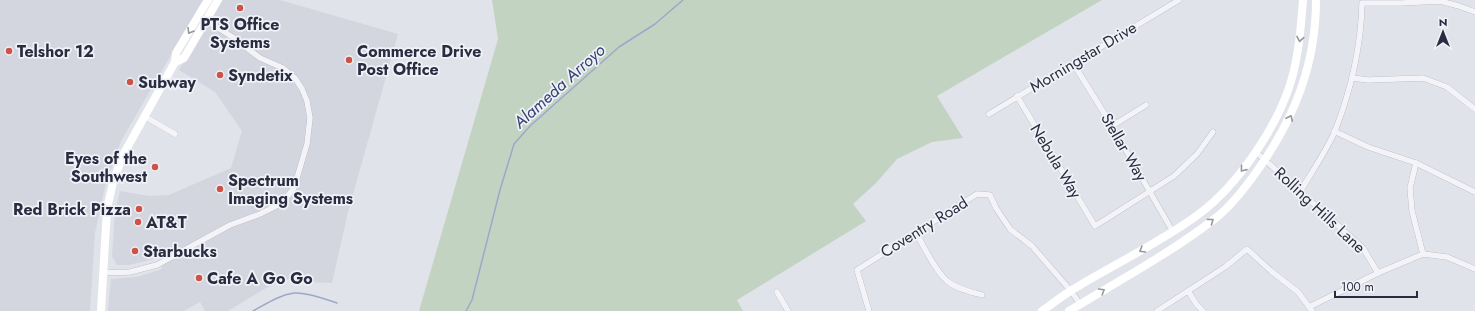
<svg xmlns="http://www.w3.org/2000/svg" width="1475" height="311" viewBox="0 0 1475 311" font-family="Jost,sans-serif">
  <rect width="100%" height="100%" fill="#e1e3ea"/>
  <g fill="#d3d5df">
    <polygon points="0,0 203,0 121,141 106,182 95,233 90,311 0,311"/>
    <polygon points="221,0 280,0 398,34 348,212 332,283 306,282 289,279 266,288 228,311 205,311 200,302 184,311 108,311 111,279 137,277 162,269 159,256 150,260 129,265 117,265 112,256 115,212 120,191 149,196 169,195 231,168 242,131 215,92 179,70"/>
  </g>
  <polygon fill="#c3d3c2" points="492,0 1102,0 937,96 963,138 932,142 897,159 876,183 853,204 866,221 737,300 743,311 419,311 498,39"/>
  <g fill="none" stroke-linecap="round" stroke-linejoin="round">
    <g stroke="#9da8c9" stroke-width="1.5">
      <path d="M253,311c13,-7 26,-16 41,-18 11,-1 32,6 43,10"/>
      <polyline points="466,311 472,300 500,190 514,144 530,126 619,47 655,24 683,0"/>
    </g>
    <defs>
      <g id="street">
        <polyline points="1073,63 1112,126 1173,232"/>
        <polyline points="1352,78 1368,80 1423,78 1447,87 1475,109"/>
        <polyline points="1017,96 1095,226 1174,176 1197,154 1213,132"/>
        <polyline points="989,114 1179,0"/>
        <polyline points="144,116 175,134"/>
        <polyline points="1112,126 1146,105"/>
        <polyline points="1334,131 1368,147 1416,163 1475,192"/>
        <polyline points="1256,152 1363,248 1378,273"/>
        <polyline points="1416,163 1410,188 1412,211 1423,254"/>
        <path d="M1300,192c11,-19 27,-42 35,-61 16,-41 26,-84 27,-128h40l38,-2 19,5 16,6"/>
        <path d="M916,233c9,15 18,36 31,48 10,8 24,11 35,14"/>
        <polyline points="102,273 130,272 157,265 230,225 260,214 282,203 294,188 307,144 310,118 307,101 302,89 295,78 283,68 260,58 234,38 199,16"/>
        <polyline points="1188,291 1197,305 1203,311"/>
        <polyline points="777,292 788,311"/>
        <polyline points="1309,307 1378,273 1423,254 1447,257 1475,269"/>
        <polyline points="869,311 857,270 977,194 990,195 996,208 1010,229 1032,246 1071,291 1080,304"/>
        <polyline points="1157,311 1225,267 1247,249 1271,271 1298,292 1312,311"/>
      </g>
    </defs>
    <use href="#street" stroke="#aaacb7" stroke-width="6"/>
    <use href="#street" stroke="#f4f4f8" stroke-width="5.5"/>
    <g stroke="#fff" stroke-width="8">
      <polyline points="175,62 184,58 218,0"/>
      <polyline points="101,311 107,209 113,182 123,155 175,62 176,53 208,0"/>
      <path d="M1042,311c10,-7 20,-15 30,-21 42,-26 88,-47 127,-76 39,-29 80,-89 93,-136 7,-26 9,-52 11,-78"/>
      <path d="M1069,311c49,-30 102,-58 148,-94 16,-13 28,-29 40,-46 37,-52 59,-106 59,-171"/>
    </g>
  </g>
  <defs><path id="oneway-chevron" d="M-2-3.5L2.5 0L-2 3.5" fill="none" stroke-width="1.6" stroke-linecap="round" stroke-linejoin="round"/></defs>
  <g stroke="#9496a0">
    <use href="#oneway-chevron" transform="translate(190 31) rotate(121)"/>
    <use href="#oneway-chevron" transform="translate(1300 39) rotate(100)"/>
    <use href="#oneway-chevron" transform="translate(1290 118) rotate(-65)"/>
    <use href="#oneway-chevron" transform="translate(1243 169) rotate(129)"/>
    <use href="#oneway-chevron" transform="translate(1211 221) rotate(-36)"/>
    <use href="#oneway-chevron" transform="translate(1142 250) rotate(150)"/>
    <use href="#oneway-chevron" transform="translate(1102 291) rotate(-31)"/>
  </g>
  <g fill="#cd5248" stroke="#f1f2f7" stroke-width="1.5">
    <circle cx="240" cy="8" r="4"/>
    <circle cx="9" cy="51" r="4"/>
    <circle cx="349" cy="60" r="4"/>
    <circle cx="220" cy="75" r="4"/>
    <circle cx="130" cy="82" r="4"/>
    <circle cx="155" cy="167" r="4"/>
    <circle cx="220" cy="189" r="4"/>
    <circle cx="139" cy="209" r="4"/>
    <circle cx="138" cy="222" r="4"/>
    <circle cx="135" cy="251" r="4"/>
    <circle cx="199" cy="278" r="4"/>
  </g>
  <g text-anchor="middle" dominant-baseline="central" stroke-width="3.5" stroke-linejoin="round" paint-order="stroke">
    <g font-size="16" font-weight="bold" fill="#2a2d41" stroke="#f1f2f7" text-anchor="start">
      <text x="240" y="24" text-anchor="middle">PTS Office<tspan x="240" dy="18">Systems</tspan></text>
      <text x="17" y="51">Telshor 12</text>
      <text x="357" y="51">Commerce Drive<tspan x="357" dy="18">Post Office</tspan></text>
      <text x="228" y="75">Syndetix</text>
      <text x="138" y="82">Subway</text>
      <text x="147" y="158" text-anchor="end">Eyes of the<tspan x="147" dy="18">Southwest</tspan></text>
      <text x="228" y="180">Spectrum<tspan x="228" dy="18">Imaging Systems</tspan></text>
      <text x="131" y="209" text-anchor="end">Red Brick Pizza</text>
      <text x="146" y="222">AT&amp;T</text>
      <text x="143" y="251">Starbucks</text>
      <text x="207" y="278">Cafe A Go Go</text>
    </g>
    <g font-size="16" fill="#2a2d41" stroke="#f1f2f7">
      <text transform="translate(1083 57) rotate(-31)">Morningstar Drive</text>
      <text transform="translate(1124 147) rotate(60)">Stellar Way</text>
      <text transform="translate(1056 161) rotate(59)">Nebula Way</text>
      <text transform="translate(1320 210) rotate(43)">Rolling Hills Lane</text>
      <text transform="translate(924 227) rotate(-32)">Coventry Road</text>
    </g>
    <g font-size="17" font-style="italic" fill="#344275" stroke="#f1f2f7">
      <text transform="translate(559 86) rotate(-42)">Alameda Arroyo</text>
    </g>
  </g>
  <g transform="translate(1443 32)" stroke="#f1f2f7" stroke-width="3" paint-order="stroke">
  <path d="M0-3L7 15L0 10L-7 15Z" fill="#2a2d41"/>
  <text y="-6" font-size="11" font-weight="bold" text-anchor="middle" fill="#2a2d41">N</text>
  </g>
  <path d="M1335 291v6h82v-6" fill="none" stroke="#2a2d41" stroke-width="2"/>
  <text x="1341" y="291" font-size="12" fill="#2a2d41" stroke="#f1f2f7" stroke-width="3" paint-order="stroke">100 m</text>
</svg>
